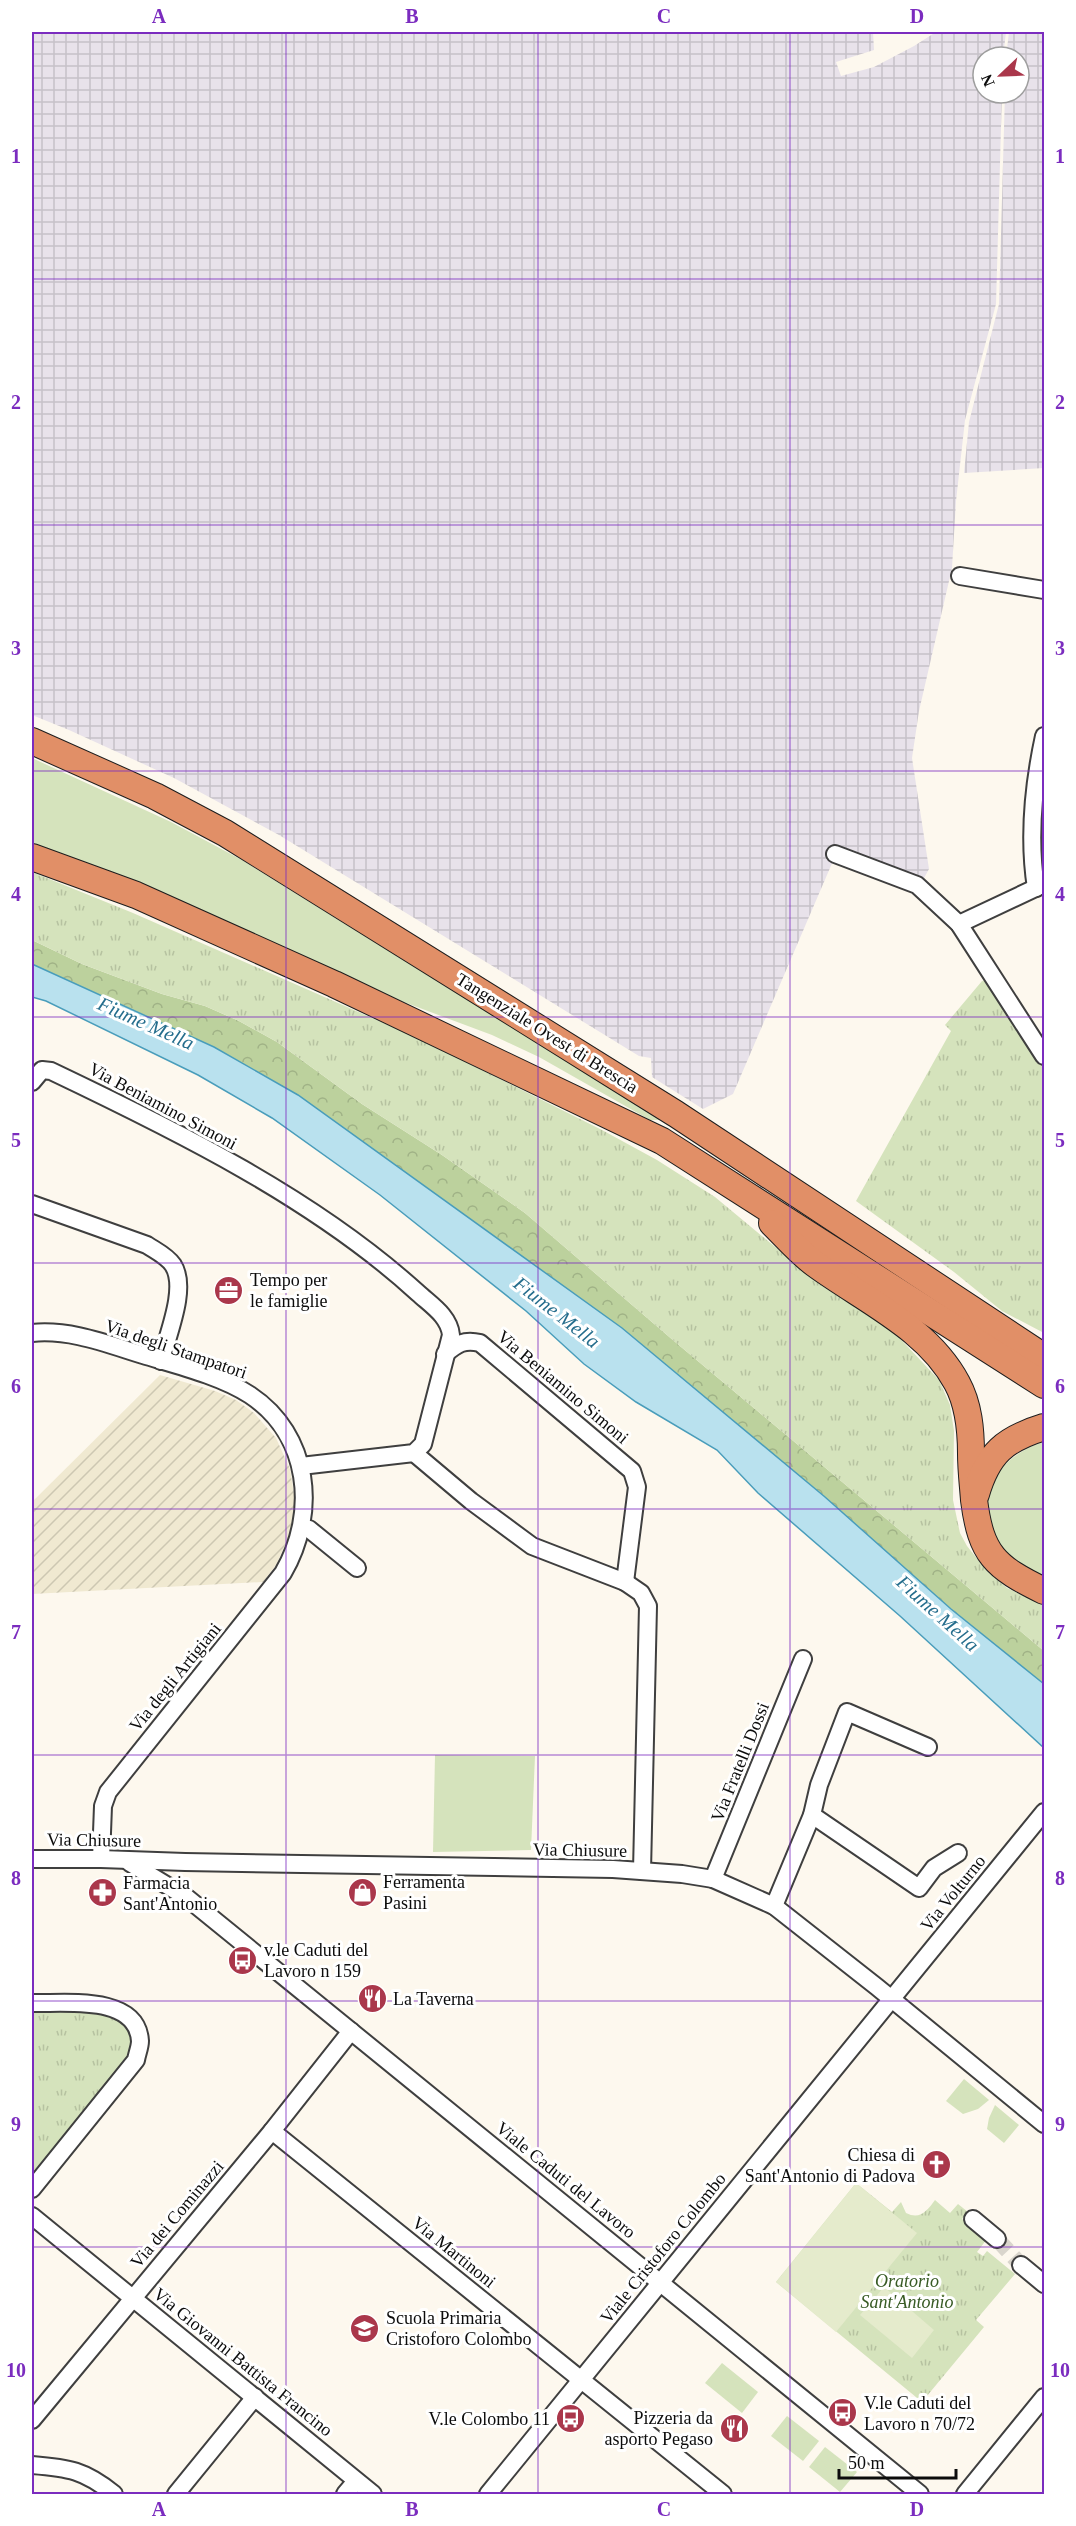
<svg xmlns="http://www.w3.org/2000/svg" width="1076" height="2526" viewBox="0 0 1076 2526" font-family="'Times New Roman',serif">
  <defs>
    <pattern id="industrial-grid" width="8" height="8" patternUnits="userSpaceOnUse" patternTransform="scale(1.5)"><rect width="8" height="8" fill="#e8e2ea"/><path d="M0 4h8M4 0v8" fill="none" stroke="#c6c1c8"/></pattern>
    <pattern id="farmland-furrows" width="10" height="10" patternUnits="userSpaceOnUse" patternTransform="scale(1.5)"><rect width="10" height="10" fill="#f0e9d1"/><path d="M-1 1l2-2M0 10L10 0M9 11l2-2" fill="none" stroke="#cdc7b2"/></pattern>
    <pattern id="forest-crowns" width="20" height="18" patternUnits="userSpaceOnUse" patternTransform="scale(1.5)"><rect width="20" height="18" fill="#bcd19d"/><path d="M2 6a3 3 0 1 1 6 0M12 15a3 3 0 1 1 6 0" fill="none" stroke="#a0b286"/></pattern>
    <pattern id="park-tufts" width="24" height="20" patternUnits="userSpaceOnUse" patternTransform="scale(1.5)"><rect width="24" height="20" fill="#d5e3bc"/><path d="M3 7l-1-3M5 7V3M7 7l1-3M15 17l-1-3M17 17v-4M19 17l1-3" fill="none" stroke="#b6c2a0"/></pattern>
  </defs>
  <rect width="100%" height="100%" fill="#fdf8ee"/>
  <g fill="url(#industrial-grid)">
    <polygon points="32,32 873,32 874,50 836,62 841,76 874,67 914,46 936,32 1006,32 1003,57 983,57 983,93 1002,93 996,304 965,420 956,501 952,568 919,711 912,758 929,869 923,880 839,847 733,1094 703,1109 652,1077 651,1058 639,1056 279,835 174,778 69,730 32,715"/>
    <polygon points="1009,32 1044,32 1044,468 964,473 969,422 999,304 1005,93 1019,93 1019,57 1006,57"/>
  </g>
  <polygon fill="url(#farmland-furrows)" points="160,1375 215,1391 236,1400 254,1413 276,1438 290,1469 295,1501 290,1534 276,1565 263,1582 32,1594 32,1502"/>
  <g fill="#d5e3bc">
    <polygon points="32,758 171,822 242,860 661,1120 650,1120 539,1057 492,1035 385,995 135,884 32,844"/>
    <path d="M1044,1442v134c-16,-8 -34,-16 -45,-31 -31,-44 -1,-90 45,-103z"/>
    <polygon points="435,1755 535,1756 531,1850 433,1852"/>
    <polygon points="964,2079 989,2100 978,2109 963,2114 946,2101"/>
    <polygon points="995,2105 1019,2125 1004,2143 987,2129 989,2118"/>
    <polygon points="722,2363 758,2392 742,2413 705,2383"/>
    <polygon points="787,2416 819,2441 803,2461 771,2436"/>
    <polygon points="825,2447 857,2472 840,2492 809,2467"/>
  </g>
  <polygon fill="url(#forest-crowns)" points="32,940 82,964 162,994 205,1006 239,1021 277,1042 362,1104 442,1155 525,1213 674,1341 1044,1651 1044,1684 951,1609 825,1497 622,1328 214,1047 32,964"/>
  <g fill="url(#park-tufts)">
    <polygon points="32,872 133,913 420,1039 602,1130 657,1160 715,1197 821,1285 893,1331 939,1380 950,1405 954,1431 953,1500 960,1533 967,1546 987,1571 1007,1588 1044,1605 1044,1651 674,1341 525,1213 442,1155 362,1104 277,1042 239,1021 205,1006 162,994 82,964 32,940"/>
    <polygon points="989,980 1044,1066 1044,1333 1002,1311 954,1272 856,1201 951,1031 945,1025 982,981"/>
    <path d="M32,2010c24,1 100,-6 101,30 0,6 -3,13 -5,19l-96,119z"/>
    <path d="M856,2183l36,29 9,-10 5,11c14,7 21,-2 29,-13l15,13 8,-9 10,8 -6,7 25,20 -10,13 6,4 4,-5 28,23 -39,46 8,7 -62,75 -146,-120z"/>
  </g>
  <g fill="#e5ebcc">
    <polygon points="856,2183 917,2233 836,2332 776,2282"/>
    <polygon points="884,2287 934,2330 912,2358 860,2315"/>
  </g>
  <polygon fill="#b9e1ee" stroke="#499dbb" stroke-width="1.5" points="32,964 214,1047 298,1095 622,1328 825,1497 951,1609 1044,1684 1044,1748 900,1616 758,1493 717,1450 636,1402 584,1364 526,1311 380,1195 272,1118 198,1075 46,1001 32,997"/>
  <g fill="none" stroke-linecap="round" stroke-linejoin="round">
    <polyline stroke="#d9d5cc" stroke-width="16" stroke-dasharray="16 8" stroke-linecap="butt" points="997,2239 1021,2265"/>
    <defs>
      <g id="minor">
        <polyline points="960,576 1044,590"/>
        <polyline points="835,854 917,885 959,924 1044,1056"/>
        <path d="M1036,888c-8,-51 -3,-101 8,-152"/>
        <polyline points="959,924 1044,884"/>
        <path d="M32,1082l10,-12 9,1c126,60 264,128 367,222 13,12 31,23 33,42l-28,109 -9,9 -113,13"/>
        <path d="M32,1204l115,41c9,6 20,11 26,20 15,23 -6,71 -12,96"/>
        <path d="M32,1333c38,-4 75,11 111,22 33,10 78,21 107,40 60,40 68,118 33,178l-175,219 -5,14 -2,53"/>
        <path d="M445,1354c12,-10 19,-15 35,-11l152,128 5,16 -12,95"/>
        <polyline points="414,1453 471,1501 532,1546 625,1582 641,1593 648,1606 642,1871"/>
        <polyline points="302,1527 309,1529 357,1568"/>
        <polyline points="812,1815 919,1888 934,1868 958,1853"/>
        <polyline points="32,1859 101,1859 185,1862 613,1869 682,1874 713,1879 774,1906 877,1987 1044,2124"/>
        <polyline points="130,1863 186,1897 920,2494"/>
        <polyline points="713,1879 803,1659"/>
        <polyline points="774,1906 812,1815 819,1785 847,1712 928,1747"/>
        <path d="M32,2003c32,1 105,-9 108,38 0,6 -3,13 -4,19l-104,129"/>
        <polyline points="272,2131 723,2494"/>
        <polyline points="32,2216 373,2494"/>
        <polyline points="973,2219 997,2239"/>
        <polyline points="1021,2265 1044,2284"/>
        <polyline points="32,2420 272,2131 351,2031"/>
        <path d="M32,2465c37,3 52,5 82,29"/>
        <polyline points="176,2494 255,2397"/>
        <polyline points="345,2494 356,2481"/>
        <polyline points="488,2494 1044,1812"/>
        <polyline points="965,2494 1044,2397"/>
      </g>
      <g id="highway">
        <polyline points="32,741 155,796 225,833 676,1114 1044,1357"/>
        <polyline points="32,857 136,895 334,984 662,1141 1044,1385"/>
        <path d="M772,1223c14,14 28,30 43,41 49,36 113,64 142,119 12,22 14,47 14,71 0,16 2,31 3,46 7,55 21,67 70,91"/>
        <path d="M976,1494c12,-41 29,-55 68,-67"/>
      </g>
    </defs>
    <use href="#minor" stroke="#3f3f3f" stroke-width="20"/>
    <use href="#highway" stroke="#1d1d1d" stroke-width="28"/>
    <use href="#minor" stroke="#fff" stroke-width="16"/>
    <use href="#highway" stroke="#e18f67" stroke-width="26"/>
  </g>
  <path fill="none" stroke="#7b2cbf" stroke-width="1.5" stroke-opacity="0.55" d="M286,32v2462M538,32v2462M790,32v2462M32,279h1012M32,525h1012M32,771h1012M32,1017h1012M32,1263h1012M32,1509h1012M32,1755h1012M32,2001h1012M32,2247h1012"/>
  <defs>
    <symbol id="office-disc" viewBox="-11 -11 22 22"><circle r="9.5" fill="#aa374b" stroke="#fff"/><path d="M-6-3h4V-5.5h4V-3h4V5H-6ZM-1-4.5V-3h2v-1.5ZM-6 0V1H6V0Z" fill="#fff"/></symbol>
    <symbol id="shop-disc" viewBox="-11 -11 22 22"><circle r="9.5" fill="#aa374b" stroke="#fff"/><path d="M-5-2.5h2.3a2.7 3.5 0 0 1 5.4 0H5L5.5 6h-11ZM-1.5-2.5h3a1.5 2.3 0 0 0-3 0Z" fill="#fff"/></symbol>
    <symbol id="pharmacy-disc" viewBox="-11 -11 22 22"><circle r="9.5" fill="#aa374b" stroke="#fff"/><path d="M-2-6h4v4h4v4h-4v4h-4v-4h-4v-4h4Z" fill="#fff"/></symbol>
    <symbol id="bus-disc" viewBox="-11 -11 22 22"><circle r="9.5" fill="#aa374b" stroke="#fff"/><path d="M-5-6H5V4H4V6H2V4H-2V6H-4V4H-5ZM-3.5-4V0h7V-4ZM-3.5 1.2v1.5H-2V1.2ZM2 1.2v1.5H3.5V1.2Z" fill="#fff"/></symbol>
    <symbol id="restaurant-disc" viewBox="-11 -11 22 22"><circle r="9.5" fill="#aa374b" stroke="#fff"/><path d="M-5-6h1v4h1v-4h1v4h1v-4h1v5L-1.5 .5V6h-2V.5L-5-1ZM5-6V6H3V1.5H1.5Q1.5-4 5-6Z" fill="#fff"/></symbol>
    <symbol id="church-disc" viewBox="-11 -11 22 22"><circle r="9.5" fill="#aa374b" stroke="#fff"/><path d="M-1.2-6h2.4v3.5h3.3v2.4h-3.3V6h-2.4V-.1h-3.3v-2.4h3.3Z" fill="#fff"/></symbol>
    <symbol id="school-disc" viewBox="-11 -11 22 22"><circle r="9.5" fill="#aa374b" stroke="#fff"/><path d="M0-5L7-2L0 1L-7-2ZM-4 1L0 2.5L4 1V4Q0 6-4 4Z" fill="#fff"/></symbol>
  </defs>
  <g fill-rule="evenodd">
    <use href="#office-disc" x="212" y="1274" width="33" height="33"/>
    <use href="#shop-disc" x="346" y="1876" width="33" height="33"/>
    <use href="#pharmacy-disc" x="86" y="1876" width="33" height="33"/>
    <use href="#bus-disc" x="226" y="1944" width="33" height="33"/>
    <use href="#restaurant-disc" x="356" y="1982" width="33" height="33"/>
    <use href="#church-disc" x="920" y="2148" width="33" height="33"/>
    <use href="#school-disc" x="348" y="2312" width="33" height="33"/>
    <use href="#bus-disc" x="826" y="2396" width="33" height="33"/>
    <use href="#bus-disc" x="554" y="2402" width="33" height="33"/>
    <use href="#restaurant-disc" x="718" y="2412" width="33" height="33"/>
  </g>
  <g text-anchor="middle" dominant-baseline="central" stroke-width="6" stroke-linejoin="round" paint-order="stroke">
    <g font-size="18" fill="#0c0c0c" stroke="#fff">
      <text transform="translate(547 1033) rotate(32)">Tangenziale Ovest di Brescia</text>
      <text transform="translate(163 1106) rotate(28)">Via Beniamino Simoni</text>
      <text transform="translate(176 1349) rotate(19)">Via degli Stampatori</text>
      <text transform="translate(563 1387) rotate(40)">Via Beniamino Simoni</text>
      <text transform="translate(175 1677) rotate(-51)">Via degli Artigiani</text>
      <text transform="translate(740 1762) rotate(-68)">Via Fratelli Dossi</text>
      <text transform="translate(94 1840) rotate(1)">Via Chiusure</text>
      <text transform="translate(580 1850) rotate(1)">Via Chiusure</text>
      <text transform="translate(953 1893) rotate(-51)">Via Volturno</text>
      <text transform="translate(566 2180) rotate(39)">Viale Caduti del Lavoro</text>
      <text transform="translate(177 2214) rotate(-50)">Via dei Cominazzi</text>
      <text transform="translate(663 2248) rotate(-51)">Viale Cristoforo Colombo</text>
      <text transform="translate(454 2252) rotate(39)">Via Martinoni</text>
      <text transform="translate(243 2362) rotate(39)">Via Giovanni Battista Francino</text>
    </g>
    <g font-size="18" fill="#0c0c0c" stroke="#fff" text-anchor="start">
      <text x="250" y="1280">Tempo per<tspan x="250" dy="21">le famiglie</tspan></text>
      <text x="383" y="1882">Ferramenta<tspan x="383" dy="21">Pasini</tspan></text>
      <text x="123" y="1883">Farmacia<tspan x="123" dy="21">Sant'Antonio</tspan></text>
      <text x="264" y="1950">v.le Caduti del<tspan x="264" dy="21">Lavoro n 159</tspan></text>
      <text x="393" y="1999">La Taverna</text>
      <text x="915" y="2155" text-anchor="end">Chiesa di<tspan x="915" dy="21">Sant'Antonio di Padova</tspan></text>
      <text x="386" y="2318">Scuola Primaria<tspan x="386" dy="21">Cristoforo Colombo</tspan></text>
      <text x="864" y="2403">V.le Caduti del<tspan x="864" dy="21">Lavoro n 70/72</tspan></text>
      <text x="713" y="2418" text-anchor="end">Pizzeria da<tspan x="713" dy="21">asporto Pegaso</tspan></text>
      <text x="550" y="2419" text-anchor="end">V.le Colombo 11</text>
    </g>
    <g font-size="18" font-style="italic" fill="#385b25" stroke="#fff">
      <text x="907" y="2281">Oratorio<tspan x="907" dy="21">Sant'Antonio</tspan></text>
    </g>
    <g font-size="20" font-style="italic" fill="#266e8d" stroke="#fff">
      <text transform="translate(146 1023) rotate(24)">Fiume Mella</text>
      <text transform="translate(557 1312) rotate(38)">Fiume Mella</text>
      <text transform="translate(938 1613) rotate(42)">Fiume Mella</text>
    </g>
  </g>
  <rect width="1076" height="2526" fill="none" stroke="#ffffff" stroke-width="66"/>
  <g transform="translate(1001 75) rotate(247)"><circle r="28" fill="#ffffff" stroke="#9e9e9e" stroke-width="1.5"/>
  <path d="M0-4.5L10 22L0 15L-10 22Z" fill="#aa374b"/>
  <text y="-9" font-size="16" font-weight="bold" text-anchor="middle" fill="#0c0c0c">N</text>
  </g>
  <path d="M839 2469v9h117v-9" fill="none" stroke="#0c0c0c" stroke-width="3"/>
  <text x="848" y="2469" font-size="18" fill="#0c0c0c" stroke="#ffffff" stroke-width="4.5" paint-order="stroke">50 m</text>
  <rect x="33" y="33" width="1010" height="2460" fill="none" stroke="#7b2cbf" stroke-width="2"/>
  <g font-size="20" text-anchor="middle" font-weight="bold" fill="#7b2cbf">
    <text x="159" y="23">A</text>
    <text x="412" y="23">B</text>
    <text x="664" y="23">C</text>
    <text x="917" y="23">D</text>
    <text x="16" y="163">1</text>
    <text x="1060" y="163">1</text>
    <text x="16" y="409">2</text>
    <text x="1060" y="409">2</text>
    <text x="16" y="655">3</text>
    <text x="1060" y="655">3</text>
    <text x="16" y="901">4</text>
    <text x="1060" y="901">4</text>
    <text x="16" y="1147">5</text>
    <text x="1060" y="1147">5</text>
    <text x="16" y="1393">6</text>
    <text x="1060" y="1393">6</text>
    <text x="16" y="1639">7</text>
    <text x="1060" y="1639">7</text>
    <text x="16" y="1885">8</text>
    <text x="1060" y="1885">8</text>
    <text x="16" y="2131">9</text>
    <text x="1060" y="2131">9</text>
    <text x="16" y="2377">10</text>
    <text x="1060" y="2377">10</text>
    <text x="159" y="2516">A</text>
    <text x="412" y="2516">B</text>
    <text x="664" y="2516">C</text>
    <text x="917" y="2516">D</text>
  </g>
</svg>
